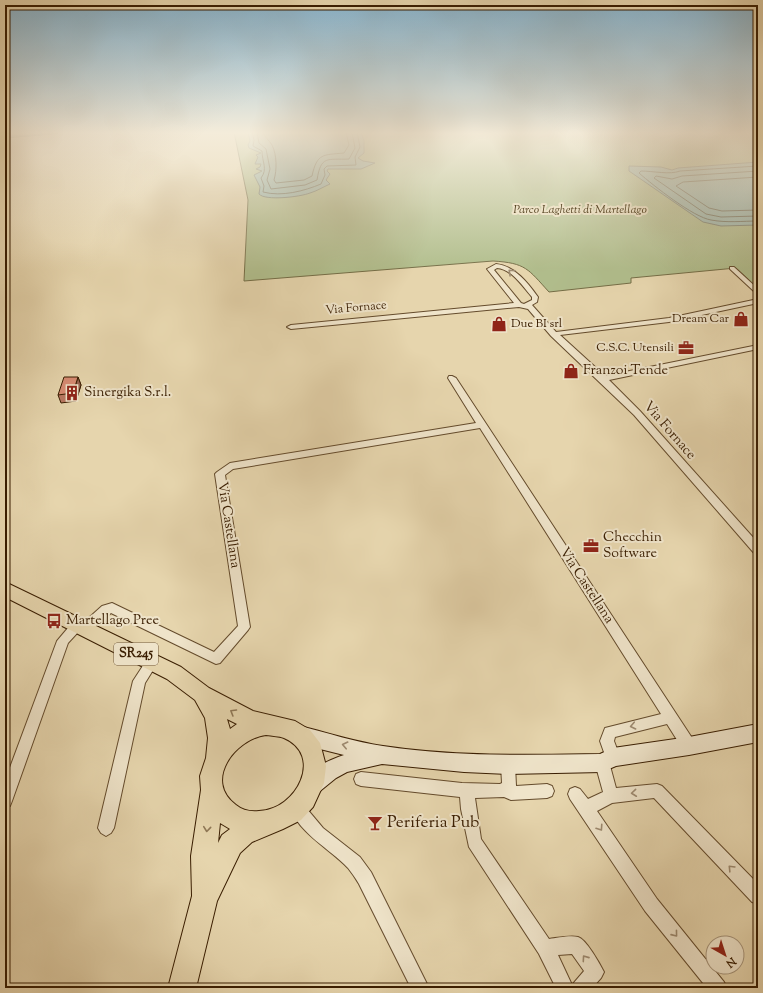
<svg xmlns="http://www.w3.org/2000/svg" width="763" height="993" viewBox="0 0 763 993" font-family="'Sorts Mill Goudy',serif">
  <rect width="100%" height="100%" fill="#e6d5ad"/>
  <filter id="stains"><feTurbulence type="fractalNoise" baseFrequency=".005" numOctaves="4"/><feColorMatrix values="0 0 0 0 .2 0 0 0 0 .09 0 0 0 0 .02 0 0 0 .5 -.17"/></filter>
  <radialGradient id="worn" r=".72"><stop offset=".6" stop-color="#630" stop-opacity="0"/><stop offset="1" stop-color="#630" stop-opacity=".3"/></radialGradient>
  <g fill="#b1be8d" stroke="#756e47">
    <polygon points="5,132 64,132 52,134 5,138"/>
    <path d="M234,132h514l10,3v154l-22,-21 -105,10v5l-82,9c-21,-23 -23,-29 -56,-31l-249,20 4,-81z"/>
  </g>
  <g fill="#97b8b1" stroke="#717a6b">
    <path d="M248,132h113l3,9v12l-6,5 5,3 12,2 -14,6h-33l-1,2 3,3 -4,6 4,4c-7,3 -13,7 -20,9 -10,4 -45,8 -51,1l1,-7 -6,-12 8,-4 -6,-2 4,-2 1,-3h-6l3,-7 -2,-2 5,-2 -12,-5 -1,-3 2,-4z"/>
    <polygon points="758,162 758,225 721,226 703,222 629,171 629,166 661,167 672,170 678,168"/>
  </g>
  <g fill="none" stroke-linecap="round" stroke-linejoin="round">
    <g stroke="#686a59" stroke-width="1">
      <path d="M252,132l2,8 -1,6 9,5c0,11 6,18 -1,27l3,8 -1,6c19,5 41,-1 58,-8l4,-9 -1,-6 3,-3 29,-1 -1,-8 5,-10 -3,-15"/>
      <path d="M257,132l2,11 7,6 4,20 -3,11 4,9 34,-4 12,-5c4,-25 10,-20 32,-21l6,-11 -3,-16"/>
      <path d="M263,132c2,6 6,8 9,13 5,10 5,25 2,35l2,3 28,-3 8,-4c5,-23 11,-21 32,-23l5,-8 -3,-13"/>
      <path d="M758,166l-78,5c-10,4 -27,0 -39,0l-2,2c15,13 54,44 72,47 16,3 32,1 47,1"/>
      <polyline points="758,171 682,176 672,179 656,176 654,178 706,214 721,217 758,216"/>
      <polyline points="758,177 683,182 676,186 709,208 722,211 758,210"/>
    </g>
    <polyline stroke="#717a6b" stroke-width="1.5" points="5,136 26,136 56,132"/>
    <defs>
      <g id="street">
        <path d="M496,264c19,2 32,19 42,33l-1,5 -5,3 24,27 113,-14 89,-19v4l-89,19 -109,13 45,41 153,-31v4l-149,31 31,31 118,132v11l-4,-1 -120,-138 -83,-79 -23,-27 -9,-2 -228,22 -4,-2 4,-2 223,-22 -27,-34zM497,268c15,1 26,19 35,29v3l-8,4 -3,-1 -27,-33z"/>
        <polygon points="730,267 734,267 758,289 758,295 730,269"/>
        <polygon points="449,376 452,376 456,378 694,741 696,746 694,751 689,752 684,751 667,724 615,737 614,741 620,757 618,762 613,764 609,762 616,788 657,784 662,786 758,884 758,904 752,902 654,798 612,803 597,811 657,899 724,982 727,988 707,988 645,911 570,799 568,794 570,789 575,787 580,789 588,799 603,792 595,763 597,758 602,756 606,758 600,741 605,728 661,714 480,428 233,469 225,475 250,627 248,630 220,663 216,664 111,613 89,632 85,634 80,630 68,643 12,801 10,806 5,808 5,781 57,641 73,622 77,620 81,622 82,624 102,606 112,603 214,652 238,626 215,474 217,472 230,463 476,423 448,378"/>
        <polygon points="152,657 156,658 158,662 145,683 114,828 111,833 106,836 101,833 98,828 133,681 148,658"/>
        <path d="M508,758l5,2 2,5 1,21 31,-2 5,2 2,5 -2,5 -5,2 -36,2 -7,-3 -29,1 6,41 68,100c8,-1 21,-4 29,-2 8,2 22,27 26,35l-3,6 -9,10h-36l-17,-34 -70,-107 -8,-38 -1,-12 -99,-11 -5,-2 -2,-5 2,-5 5,-2 101,11 38,1 2,-1 -1,-18 2,-5zM572,954l12,17 -12,14 -14,-30z"/>
        <path d="M297,801l5,2 21,25 37,29 11,15 58,116h-18l-52,-104c-3,-5 -7,-11 -11,-16 -19,-20 -47,-33 -58,-60l2,-5z"/>
      </g>
      <path id="secondary" d="M758,724v18l-69,13 -73,11 -14,6 -94,2 -44,-2 -82,-8 -35,8 -11,6 -16,13 -7,3 -7,-3 -3,-7c7,-16 26,-24 41,-29l-44,-11 -7,-3 -3,-6 3,-6 7,-3c28,7 55,16 83,20 72,11 145,9 217,8l13,-6 76,-11z"/>
      <path id="primary" d="M5,582l176,85 28,21 44,23 42,10 15,9 10,13 6,23 -2,17 -11,24 -12,13 -18,9 -31,13 -12,11 -23,48 -21,87h-28l24,-92 -1,-40 10,-66 -1,-14 6,-18 2,-20 -3,-20 -10,-18 -28,-21 -162,-82zM227,719l10,5 -7,5zM266,735c6,1 13,1 18,3 40,17 13,72 -25,73 -9,1 -17,-1 -23,-6 -33,-24 -1,-66 30,-70zM220,823l10,6 -8,6 -4,8z"/>
    </defs>
    <use href="#street" stroke="#644b2c" stroke-width="2"/>
    <use href="#secondary" stroke="#391d01" stroke-width="2"/>
    <use href="#primary" stroke="#391d01" stroke-width="2"/>
    <use href="#street" fill="#efe4ca" fill-rule="evenodd"/>
    <use href="#secondary" fill="#efe4ca" fill-rule="evenodd"/>
    <use href="#primary" fill="#e6d5ad" fill-rule="evenodd"/>
  </g>
  <polygon fill="#b97762" stroke="#391d01" points="78,377 81,385 76,401 61,403 58,395"/>
  <polygon fill="#966150" stroke="#391d01" points="78,377 81,385 76,401 73,393"/>
  <polygon fill="#d78a72" stroke="#391d01" points="64,377 78,377 73,393 58,395"/>
  <defs><path id="oneway-chevron" d="M-2-3.5L2.5 0L-2 3.5" fill="none" stroke-width="1.6" stroke-linecap="round" stroke-linejoin="round"/></defs>
  <g stroke="#9d8a70">
    <use href="#oneway-chevron" transform="translate(511 272) rotate(-137)"/>
    <use href="#oneway-chevron" transform="translate(633 726) rotate(168)"/>
    <use href="#oneway-chevron" transform="translate(345 745) rotate(-167)"/>
    <use href="#oneway-chevron" transform="translate(634 793) rotate(174)"/>
    <use href="#oneway-chevron" transform="translate(600 828) rotate(56)"/>
    <use href="#oneway-chevron" transform="translate(731 868) rotate(-134)"/>
    <use href="#oneway-chevron" transform="translate(675 934) rotate(51)"/>
    <use href="#oneway-chevron" transform="translate(585 958) rotate(-125)"/>
  </g>
  <g stroke="#907957">
    <use href="#oneway-chevron" transform="translate(233 712) rotate(-149)"/>
    <use href="#oneway-chevron" transform="translate(207 829) rotate(96)"/>
  </g>
  <linearGradient id="sky" x2="0" y2="1"><stop stop-color="#87b6d2"/><stop offset="0.49" stop-color="#f4ecda"/><stop offset="1" stop-color="#f4ecda" stop-opacity="0"/></linearGradient>
  <rect width="763" height="271" fill="url(#sky)"/>
  <defs>
    <symbol id="shop-bare" viewBox="-9 -9 18 18"><path d="M-5-2.5h2.3a2.7 3.5 0 0 1 5.4 0H5L5.5 6h-11ZM-1.5-2.5h3a1.5 2.3 0 0 0-3 0Z" fill="#8f2418" stroke="#efe4ca" stroke-width="2.5" paint-order="stroke"/></symbol>
    <symbol id="office-bare" viewBox="-9 -9 18 18"><path d="M-6-3h4V-5.5h4V-3h4V5H-6ZM-1-4.5V-3h2v-1.5ZM-6 0V1H6V0Z" fill="#8f2418" stroke="#efe4ca" stroke-width="2.5" paint-order="stroke"/></symbol>
    <symbol id="building-bare" viewBox="-9 -9 18 18"><path d="M-4-6H4V6H1V3H-1V6H-4ZM-2.5-4.3h1.7v1.8h-1.7ZM.8-4.3h1.7v1.8H.8ZM-2.5-1h1.7V.8h-1.7ZM.8-1h1.7V.8H.8Z" fill="#8f2418" stroke="#efe4ca" stroke-width="2.5" paint-order="stroke"/></symbol>
    <symbol id="bus-bare" viewBox="-9 -9 18 18"><path d="M-5-6H5V4H4V6H2V4H-2V6H-4V4H-5ZM-3.5-4V0h7V-4ZM-3.5 1.2v1.5H-2V1.2ZM2 1.2v1.5H3.5V1.2Z" fill="#8f2418" stroke="#efe4ca" stroke-width="2.5" paint-order="stroke"/></symbol>
    <symbol id="bar-bare" viewBox="-9 -9 18 18"><path d="M-6-5H6L.8 .8V4.5H3.5V6h-7V4.5H-.8V.8Z" fill="#8f2418" stroke="#efe4ca" stroke-width="2.5" paint-order="stroke"/></symbol>
  </defs>
  <g fill-rule="evenodd">
    <use href="#shop-bare" x="730" y="308" width="22" height="22"/>
    <use href="#shop-bare" x="488" y="313" width="22" height="22"/>
    <use href="#office-bare" x="675" y="337" width="22" height="22"/>
    <use href="#shop-bare" x="560" y="360" width="22" height="22"/>
    <use href="#building-bare" x="61" y="382" width="22" height="22"/>
    <use href="#office-bare" x="580" y="535" width="22" height="22"/>
    <use href="#bus-bare" x="43" y="610" width="22" height="22"/>
    <use href="#bar-bare" x="364" y="812" width="22" height="22"/>
  </g>
  <g text-anchor="middle" dominant-baseline="central" stroke-width="4" stroke-linejoin="round" paint-order="stroke">
    <g font-size="12" font-style="italic" fill="#574524" stroke="#efe4ca">
      <text x="580" y="210">Parco Laghetti di Martellago</text>
    </g>
    <g font-size="12" fill="#391d01" stroke="#efe4ca">
      <text transform="translate(356 308) rotate(-5)">Via Fornace</text>
    </g>
    <g font-size="12" fill="#391d01" stroke="#efe4ca" text-anchor="end">
      <text x="729" y="319">Dream Car</text>
      <text x="511" y="324" text-anchor="start">Due BI srl</text>
      <text x="674" y="348">C.S.C. Utensili</text>
    </g>
    <rect fill="#efe4ca" stroke="#70593d" stroke-width="1" x="114" y="643" width="44" height="22" rx="3"/>
    <g font-size="13" font-weight="bold" fill="#391d01">
      <text x="136" y="654">SR245</text>
    </g>
    <g font-size="14" fill="#391d01" stroke="#efe4ca" text-anchor="start">
      <text x="583" y="371">Franzoi Tende</text>
      <text x="84" y="393">Sinergika S.r.l.</text>
      <text x="603" y="538">Checchin<tspan x="603" dy="16">Software</tspan></text>
      <text x="66" y="621">Martellago Pree</text>
    </g>
    <g font-size="14" fill="#391d01" stroke="#efe4ca">
      <text transform="translate(669 431) rotate(49)">Via Fornace</text>
      <text transform="translate(228 525) rotate(81)">Via Castellana</text>
      <text transform="translate(586 586) rotate(57)">Via Castellana</text>
    </g>
    <g font-size="17" fill="#391d01" stroke="#efe4ca" text-anchor="start">
      <text x="387" y="823">Periferia Pub</text>
    </g>
  </g>
  <rect width="763" height="993" fill="none" stroke="#e6d5ad" stroke-width="20"/>
  <rect x="6" y="6" width="751" height="981" fill="none" stroke="#391d01" stroke-width="2"/>
  <rect x="10" y="10" width="743" height="973" fill="none" stroke="#391d01"/>
  <g transform="translate(725 955) rotate(141)"><circle r="19" fill="#efe4ca" stroke="#a6947a"/>
  <path d="M0-3L7 15L0 10L-7 15Z" fill="#8f2418"/>
  <text y="-6" font-size="11" font-weight="bold" text-anchor="middle" fill="#391d01">N</text>
  </g>
  <rect width="100%" height="100%" filter="url(#stains)"/>
  <rect width="100%" height="100%" fill="url(#worn)"/>
</svg>
